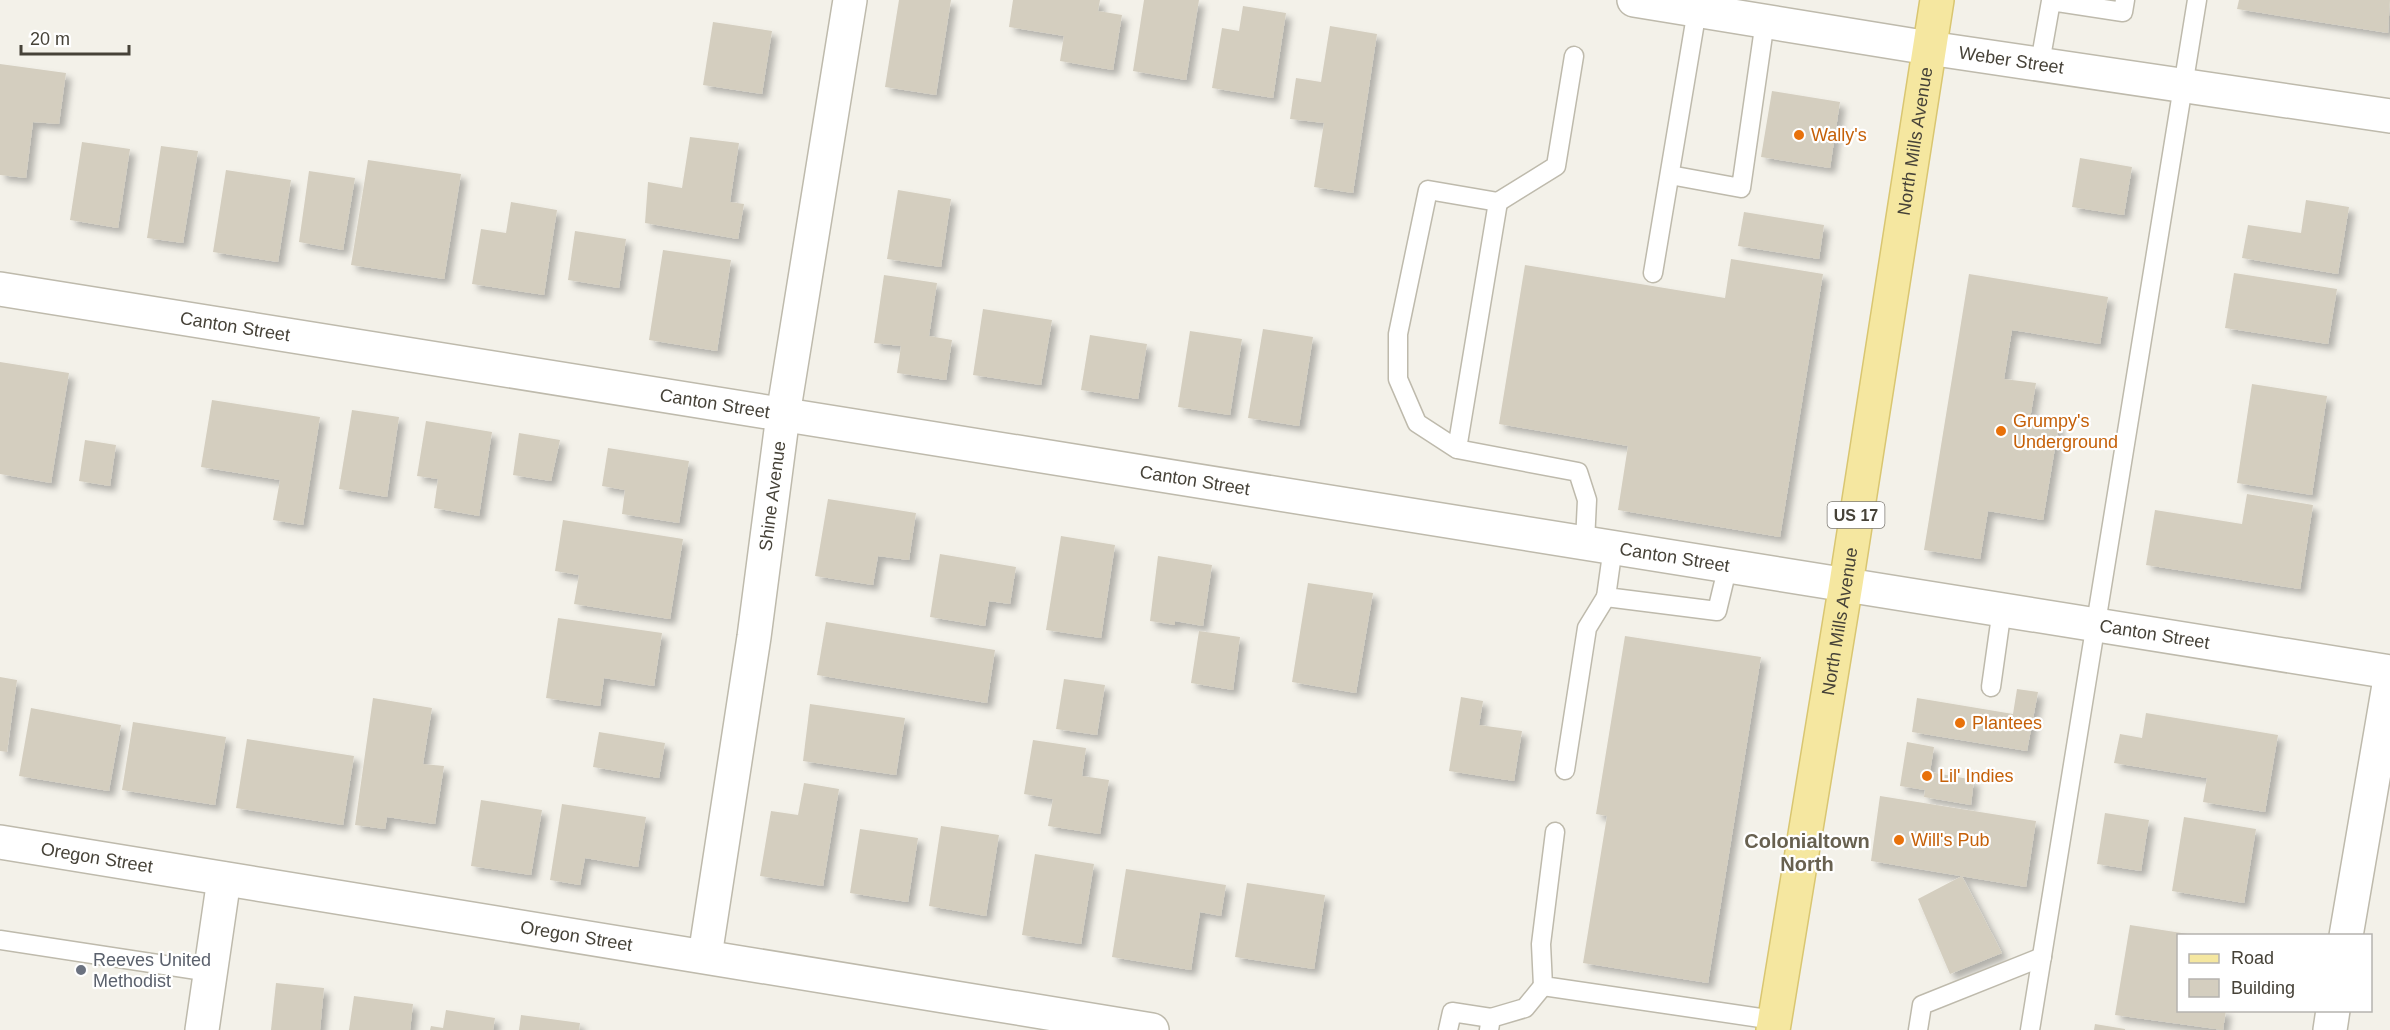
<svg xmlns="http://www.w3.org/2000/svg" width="2390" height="1030" viewBox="0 0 2390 1030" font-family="Helvetica,sans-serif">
  <defs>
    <filter id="shadow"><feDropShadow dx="5.5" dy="5.5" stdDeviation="3" flood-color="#0004"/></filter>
  </defs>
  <rect width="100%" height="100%" fill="#f3f1e9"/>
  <g fill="#d4cebf" filter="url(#shadow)">
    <polygon points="899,0 951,0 936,95 885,87"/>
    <polygon points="1013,0 1100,0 1098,11 1122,15 1113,70 1060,61 1064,36 1009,27"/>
    <polygon points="1144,0 1199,0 1186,80 1133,71"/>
    <polygon points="2239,0 2390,0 2388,33 2237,9"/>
    <polygon points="1243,6 1286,13 1273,98 1212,88 1222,28 1239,31"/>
    <polygon points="713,22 772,31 762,94 703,85"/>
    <polygon points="1330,26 1377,34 1353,193 1314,187 1324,123 1290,119 1296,78 1321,82"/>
    <polygon points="0,64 66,73 59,124 33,122 26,178 0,175"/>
    <polygon points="1772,91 1840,102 1830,168 1761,157"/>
    <polygon points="690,137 739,143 730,202 744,204 738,239 645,223 648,182 682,188"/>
    <polygon points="82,142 130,149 118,228 70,220"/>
    <polygon points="161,146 198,151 183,243 147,238"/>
    <polygon points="2080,158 2132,167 2124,215 2072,207"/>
    <polygon points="368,160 461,174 444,279 351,265"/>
    <polygon points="226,170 291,180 278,262 213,252"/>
    <polygon points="309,171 355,178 343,250 299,242"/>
    <polygon points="898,190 951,199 941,267 887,259"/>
    <polygon points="2306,200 2349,207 2338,274 2242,258 2248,225 2301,233"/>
    <polygon points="511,202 557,210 544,295 472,284 481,229 506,233"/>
    <polygon points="1744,212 1824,225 1819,259 1738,246"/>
    <polygon points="575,231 626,239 619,288 568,280"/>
    <polygon points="663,250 731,260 717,351 649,340"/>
    <polygon points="1731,259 1823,274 1780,537 1618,510 1628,446 1499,424 1525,265 1725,298"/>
    <polygon points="2234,273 2337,289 2328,344 2225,328"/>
    <polygon points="1969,274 2108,297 2100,344 2012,330 2004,379 2036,383 2030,419 2059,424 2043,520 1988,511 1980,559 1924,550"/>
    <polygon points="884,275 937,283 929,336 952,340 946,380 897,373 901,346 874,343"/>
    <polygon points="983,309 1052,320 1041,385 973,375"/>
    <polygon points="1263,329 1313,337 1299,426 1248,418"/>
    <polygon points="1190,331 1242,339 1230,415 1178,407"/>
    <polygon points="1090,335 1147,344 1138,399 1081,390"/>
    <polygon points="0,362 69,373 51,483 0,474"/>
    <polygon points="2252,384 2327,396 2312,495 2237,483"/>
    <polygon points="212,400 320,417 303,525 273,520 280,480 201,467"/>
    <polygon points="352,410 399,417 387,497 339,489"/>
    <polygon points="426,421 492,432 479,516 434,508 438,479 417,476"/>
    <polygon points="519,433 560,440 551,481 513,475"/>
    <polygon points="85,440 116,445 110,486 79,481"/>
    <polygon points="608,448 689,461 679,523 622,514 625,490 602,486"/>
    <polygon points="2247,494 2313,505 2300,589 2146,565 2155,510 2242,524"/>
    <polygon points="828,499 916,513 909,560 878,556 873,585 815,576"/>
    <polygon points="563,520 683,539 670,619 574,604 579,575 555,571"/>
    <polygon points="1061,536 1115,545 1101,638 1046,630"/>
    <polygon points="940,554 1016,567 1010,604 989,601 985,626 930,617"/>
    <polygon points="1158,556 1212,565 1203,626 1175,621 1175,625 1150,621"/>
    <polygon points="1308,583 1373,593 1356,693 1292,682"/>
    <polygon points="558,618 662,633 654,686 604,678 600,706 546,698"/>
    <polygon points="826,622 995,650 987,703 817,675"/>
    <polygon points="1199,631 1240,637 1233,690 1191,683"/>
    <polygon points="1625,636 1761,657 1708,983 1583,963 1607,816 1596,814"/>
    <polygon points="0,677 17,680 7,752 0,751"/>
    <polygon points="1064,679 1105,685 1097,735 1056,729"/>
    <polygon points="2017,689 2038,692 2027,751 1912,732 1917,698 2013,714"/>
    <polygon points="1461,697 1483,701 1479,725 1522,731 1514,781 1449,771"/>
    <polygon points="373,698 432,708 423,764 444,766 435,824 387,817 385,829 355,825"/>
    <polygon points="810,704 905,718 896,775 803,761"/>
    <polygon points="31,708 121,725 109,791 19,776"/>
    <polygon points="2146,713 2278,735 2265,812 2203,802 2207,778 2114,763 2120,734 2142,738"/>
    <polygon points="133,722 226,737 215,805 122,790"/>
    <polygon points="599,732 665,743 659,778 593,767"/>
    <polygon points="247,739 354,756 343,825 236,808"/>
    <polygon points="1033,740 1086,748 1082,776 1109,780 1100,834 1048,826 1053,799 1024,794"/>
    <polygon points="1907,742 1934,747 1930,772 1974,780 1971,805 1924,797 1925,790 1900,786"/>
    <polygon points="804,783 839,789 823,886 760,876 771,811 798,815"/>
    <polygon points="1880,796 2036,821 2026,887 1871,861"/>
    <polygon points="481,800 542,810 531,875 471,866"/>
    <polygon points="562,804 646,817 638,867 585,858 580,885 550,880"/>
    <polygon points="2105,813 2149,820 2141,871 2097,864"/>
    <polygon points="2184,817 2256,829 2244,903 2172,891"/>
    <polygon points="941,826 999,835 986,916 929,906"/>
    <polygon points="860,829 918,838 908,902 850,893"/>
    <polygon points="1035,854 1094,864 1081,944 1022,935"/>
    <polygon points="1126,869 1226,885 1221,916 1200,912 1191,970 1112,957"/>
    <polygon points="1962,876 2002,953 1950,974 1918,899"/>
    <polygon points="1247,883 1325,895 1314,969 1235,957"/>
    <polygon points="2130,925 2188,934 2178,936 2178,1010 2226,1010 2223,1030 2115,1015"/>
    <polygon points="276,983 324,988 320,1030 271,1030"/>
    <polygon points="354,996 413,1004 410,1030 349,1030"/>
    <polygon points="446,1010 495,1018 493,1030 430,1030 431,1026 443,1028"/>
    <polygon points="521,1015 580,1023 579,1030 519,1030"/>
    <polygon points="2095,1024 2125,1029 2125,1030 2094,1030"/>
  </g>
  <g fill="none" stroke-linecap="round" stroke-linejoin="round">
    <defs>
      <g id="lane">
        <polyline points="2040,63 2051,1 2123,12 2125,0"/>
        <polyline points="1670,175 1741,188 1765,21"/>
        <polyline points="1498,202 1556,166 1574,56"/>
        <polyline points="1653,273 1697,10"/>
        <polyline points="1457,449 1498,202 1428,190 1398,334 1398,379 1417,423 1457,449 1578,472 1587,500 1585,542"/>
        <polyline points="1613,547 1606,597 1717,611 1728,565"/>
        <polyline points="1991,687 2002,609"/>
        <polyline points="1565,770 1587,628 1606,597"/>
        <polyline points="1555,832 1541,944 1543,986 1774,1020"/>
        <polyline points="0,940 210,972"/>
        <polyline points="1448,1030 1452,1012 1491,1018"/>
        <polyline points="1489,1030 1491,1018 1525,1008 1543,986"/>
        <polyline points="1918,1030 1922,1005 2042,957"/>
        <polyline points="2030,1030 2197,0"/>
      </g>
      <g id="street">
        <path id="s1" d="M1634,0l295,48 461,68"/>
        <path id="s2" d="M0,289l2390,383"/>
        <path id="s3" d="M0,842l1152,188"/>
        <polyline points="2346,936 2390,679"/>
        <path id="s4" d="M705,956l49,-319 29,-222 67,-415"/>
        <polyline points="202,1030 224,879"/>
        <polyline points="2330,1030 2333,1010"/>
      </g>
      <g id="primary">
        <path id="s5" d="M1773,1030l73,-446 91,-584"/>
      </g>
    </defs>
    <use href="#lane" stroke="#bebaac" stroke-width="21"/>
    <use href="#street" stroke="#bebaac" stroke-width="36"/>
    <use href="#primary" stroke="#d9c671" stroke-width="36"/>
    <use href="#lane" stroke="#fff" stroke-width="18"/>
    <use href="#street" stroke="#fff" stroke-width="33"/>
    <use href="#primary" stroke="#f5e7a0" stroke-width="33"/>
  </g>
  <g fill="#e8710a" stroke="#fff" stroke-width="2">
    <circle cx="1799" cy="135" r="6"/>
    <circle cx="2001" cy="431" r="6"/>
    <circle cx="1960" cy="723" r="6"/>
    <circle cx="1927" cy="776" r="6"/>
    <circle cx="1899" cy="840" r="6"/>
  </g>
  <circle fill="#6b7280" stroke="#fff" stroke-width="2" cx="81" cy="970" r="6"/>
  <g text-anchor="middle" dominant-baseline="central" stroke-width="4.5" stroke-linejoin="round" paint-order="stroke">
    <rect fill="#fff" stroke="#7e7b74" stroke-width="1.5" x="1827.5" y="502" width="57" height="26" rx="4.5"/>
    <g font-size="16" font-weight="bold" fill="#464238">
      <text x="1856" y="515">US 17</text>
    </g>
    <g font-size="18" fill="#464238" stroke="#fff">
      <text stroke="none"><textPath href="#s1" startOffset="382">Weber Street</textPath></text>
      <text stroke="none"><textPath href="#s5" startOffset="900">North Mills Avenue</textPath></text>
      <text stroke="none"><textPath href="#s2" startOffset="238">Canton Street</textPath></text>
      <text stroke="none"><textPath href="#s2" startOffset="724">Canton Street</textPath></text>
      <text stroke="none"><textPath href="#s2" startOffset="1210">Canton Street</textPath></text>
      <text stroke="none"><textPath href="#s4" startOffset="465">Shine Avenue</textPath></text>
      <text stroke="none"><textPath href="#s2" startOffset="1696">Canton Street</textPath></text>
      <text stroke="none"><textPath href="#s5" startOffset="414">North Mills Avenue</textPath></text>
      <text stroke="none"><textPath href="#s2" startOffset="2182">Canton Street</textPath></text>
      <text stroke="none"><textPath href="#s3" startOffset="98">Oregon Street</textPath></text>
      <text stroke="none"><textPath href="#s3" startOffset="584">Oregon Street</textPath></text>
    </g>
    <g font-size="18" fill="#c56008" stroke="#fff" text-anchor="start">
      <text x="1811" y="135">Wally's</text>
      <text x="2013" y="421">Grumpy's<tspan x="2013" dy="21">Underground</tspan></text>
      <text x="1972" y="723">Plantees</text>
      <text x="1939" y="776">Lil' Indies</text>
      <text x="1911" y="840">Will's Pub</text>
    </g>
    <g font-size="18" fill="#5b616d" stroke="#fff" text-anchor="start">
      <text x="93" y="960">Reeves United<tspan x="93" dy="21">Methodist</tspan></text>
    </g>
    <g font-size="20" font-weight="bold" fill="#686150" stroke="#fff">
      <text x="1807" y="841">Colonialtown<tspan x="1807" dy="23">North</tspan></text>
    </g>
  </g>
  <rect x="2177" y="934" width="195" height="78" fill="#ffffff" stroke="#b5b3af" stroke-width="1.5"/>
  <rect x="2189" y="954" width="30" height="9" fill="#f5e7a0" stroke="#b5b3af" stroke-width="1.5"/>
  <text x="2231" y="964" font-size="18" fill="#464238">Road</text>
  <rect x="2189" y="979" width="30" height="18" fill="#d4cebf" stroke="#b5b3af" stroke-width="1.5"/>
  <text x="2231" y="994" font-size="18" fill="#464238">Building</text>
  <path d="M21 45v9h108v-9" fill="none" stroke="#464238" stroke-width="3"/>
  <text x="30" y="45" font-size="18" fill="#464238" stroke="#ffffff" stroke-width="4.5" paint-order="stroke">20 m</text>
</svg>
